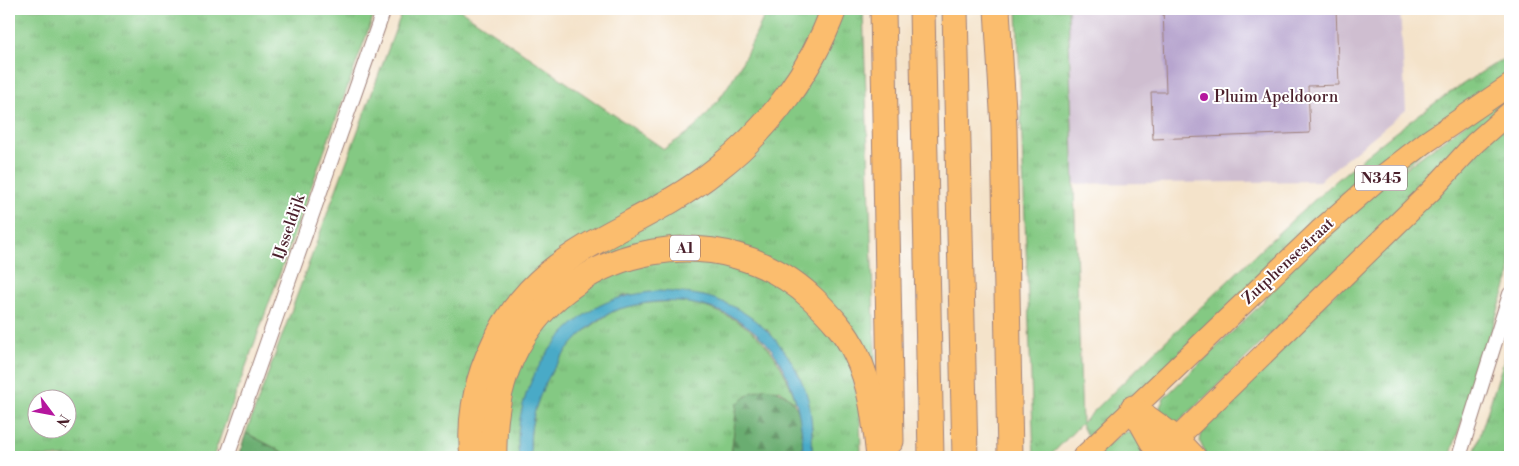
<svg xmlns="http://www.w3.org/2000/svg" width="1519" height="466" viewBox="0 0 1519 466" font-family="'Libre Bodoni',serif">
  <defs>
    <pattern id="grass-tufts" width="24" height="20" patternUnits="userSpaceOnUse" patternTransform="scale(1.25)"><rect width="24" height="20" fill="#84c983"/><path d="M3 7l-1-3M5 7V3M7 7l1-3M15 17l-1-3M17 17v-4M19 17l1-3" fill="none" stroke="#74ac71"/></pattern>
    <pattern id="forest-firs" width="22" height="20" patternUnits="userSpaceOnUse" patternTransform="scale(1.25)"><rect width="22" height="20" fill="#6bad71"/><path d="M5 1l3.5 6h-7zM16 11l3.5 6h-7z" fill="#5a8c5d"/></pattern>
  </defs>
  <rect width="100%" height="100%" fill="#fff"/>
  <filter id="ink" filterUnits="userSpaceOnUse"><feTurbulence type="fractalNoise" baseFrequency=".02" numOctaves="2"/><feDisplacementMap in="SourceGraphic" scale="10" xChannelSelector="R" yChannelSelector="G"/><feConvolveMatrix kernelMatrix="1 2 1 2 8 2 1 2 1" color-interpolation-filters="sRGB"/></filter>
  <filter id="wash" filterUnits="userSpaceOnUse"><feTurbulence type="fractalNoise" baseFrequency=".0096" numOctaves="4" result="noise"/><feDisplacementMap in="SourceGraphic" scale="20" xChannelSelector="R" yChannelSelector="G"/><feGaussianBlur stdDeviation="1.12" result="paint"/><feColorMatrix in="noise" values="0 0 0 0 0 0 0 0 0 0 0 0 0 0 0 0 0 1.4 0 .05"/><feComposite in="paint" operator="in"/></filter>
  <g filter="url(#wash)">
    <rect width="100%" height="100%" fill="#f4e3ca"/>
    <polygon fill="#cfbed0" points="1053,9 1400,9 1406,110 1319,181 1060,184"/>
    <g fill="url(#grass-tufts)" stroke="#677457" fill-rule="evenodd">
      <path d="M9,9h367l-163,448h-204zM38,398h30v30h-30z"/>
      <path d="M403,9h56l205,140c11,-8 25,-15 34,-25 32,-33 51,-73 69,-115h96l13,369 -22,4 6,26 1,49h-49v-29l-6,-35 -37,-62 -65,-35 -78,-1 -33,15 -29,23 -46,115 1,9h-227l-46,-24z"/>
      <path d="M1017,9h51l14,414c48,-48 97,-95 146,-142 90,-87 173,-163 282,-226v26l-16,9 -405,350 -8,-16 -32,33h-15z"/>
      <polygon points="1510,90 1510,106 1179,422 1172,423 1161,414 1160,407 1164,398 1257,308 1309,248 1346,213"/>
      <polygon points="1510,118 1510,274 1450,457 1207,457 1200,442 1203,425"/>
      <path d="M684,301c64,16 91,40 113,103l-17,-14 -43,14 -6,53h-200c-6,-53 25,-108 69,-137 5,-3 10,-8 16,-10 21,-8 45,-8 68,-9z"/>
      <polygon points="1510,341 1510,457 1473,457"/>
      <polygon points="1127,432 1137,435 1145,451 1144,457 1094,457 1122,433"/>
    </g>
    <g fill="url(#forest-firs)" stroke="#5a664e">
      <path d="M765,388c39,5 38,37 38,69h-72l6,-53 14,-11z"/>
      <polygon points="246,433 292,457 238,457"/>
    </g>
    <path fill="#48aac7" stroke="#496479" d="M658,291c15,1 31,2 46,5 49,12 85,49 102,96 7,20 6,44 6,65h-9c0,-37 -9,-76 -31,-107 -31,-41 -88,-56 -136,-45 -7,2 -16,3 -22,6 -25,12 -45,34 -60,57 -16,26 -27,58 -23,89h-12c-7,-57 25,-116 73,-147 20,-13 43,-16 66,-19z"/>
    <g id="blocks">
      <polygon fill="#b7a5cf" points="1163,9 1336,9 1339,85 1308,86 1310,133 1153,139 1151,92 1166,92"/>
    </g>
  </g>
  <g filter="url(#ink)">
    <use href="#blocks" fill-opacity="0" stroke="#9f817a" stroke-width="1"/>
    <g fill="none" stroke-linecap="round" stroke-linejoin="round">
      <defs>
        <g id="minor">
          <polyline points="227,457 384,9"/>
          <polyline points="1459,457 1510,294"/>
        </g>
        <g id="primary">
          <polyline points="1165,450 1431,191 1475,143 1510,112"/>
          <polyline points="1083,457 1319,231 1382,176 1425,143 1510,85"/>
        </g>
        <g id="motorway">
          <polyline points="883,9 891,441"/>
          <polyline points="922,9 931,457"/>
          <polyline points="955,9 965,457"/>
          <polyline points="997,9 1004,127 1010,457"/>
          <polyline points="1133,408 1176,439 1193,457"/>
          <polyline points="1137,414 1161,457"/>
          <path d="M473,457c-4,-33 2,-69 15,-100 47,-114 143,-119 229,-188 53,-41 94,-98 117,-160"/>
          <path d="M494,457c-1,-38 4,-75 23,-110 58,-105 206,-132 295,-49 18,17 34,34 44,56 16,33 19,68 23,103"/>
        </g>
      </defs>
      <use href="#minor" stroke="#9f817a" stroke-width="16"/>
      <use href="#primary" stroke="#9f817a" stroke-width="23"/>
      <use href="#motorway" stroke="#9f817a" stroke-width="27"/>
      <use href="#minor" stroke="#fff" stroke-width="14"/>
      <use href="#primary" stroke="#fbbd6e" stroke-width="21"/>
      <use href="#motorway" stroke="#fbbd6e" stroke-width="25"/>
    </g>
  </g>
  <circle fill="#b5179e" stroke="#fff" stroke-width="2" cx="1204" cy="97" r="5"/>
  <g text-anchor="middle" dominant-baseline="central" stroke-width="4" stroke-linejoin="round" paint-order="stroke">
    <g fill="#fff" stroke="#80626b" stroke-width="1">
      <rect x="1355" y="165.5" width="52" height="25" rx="4"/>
      <rect x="670" y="235.5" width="30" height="25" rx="4"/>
    </g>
    <g font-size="15" font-weight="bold" fill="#4a1f2b">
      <text x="1381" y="178">N345</text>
      <text x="685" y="248">A1</text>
    </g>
    <g font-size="16" fill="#4a1f2b" stroke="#fff" text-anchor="start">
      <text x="1214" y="97">Pluim Apeldoorn</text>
    </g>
    <g font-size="16" fill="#4a1f2b" stroke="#fff">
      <text transform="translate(289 227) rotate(-71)">IJsseldijk</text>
      <text transform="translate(1288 261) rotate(-43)">Zutphensestraat</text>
    </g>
  </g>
  <rect width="1519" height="466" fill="none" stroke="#fff" stroke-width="30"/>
  <g transform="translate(52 414) rotate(122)"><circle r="24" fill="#ffffff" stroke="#b7a5aa"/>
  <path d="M0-4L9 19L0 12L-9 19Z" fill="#b5179e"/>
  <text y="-8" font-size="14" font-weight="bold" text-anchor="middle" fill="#4a1f2b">N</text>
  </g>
</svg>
